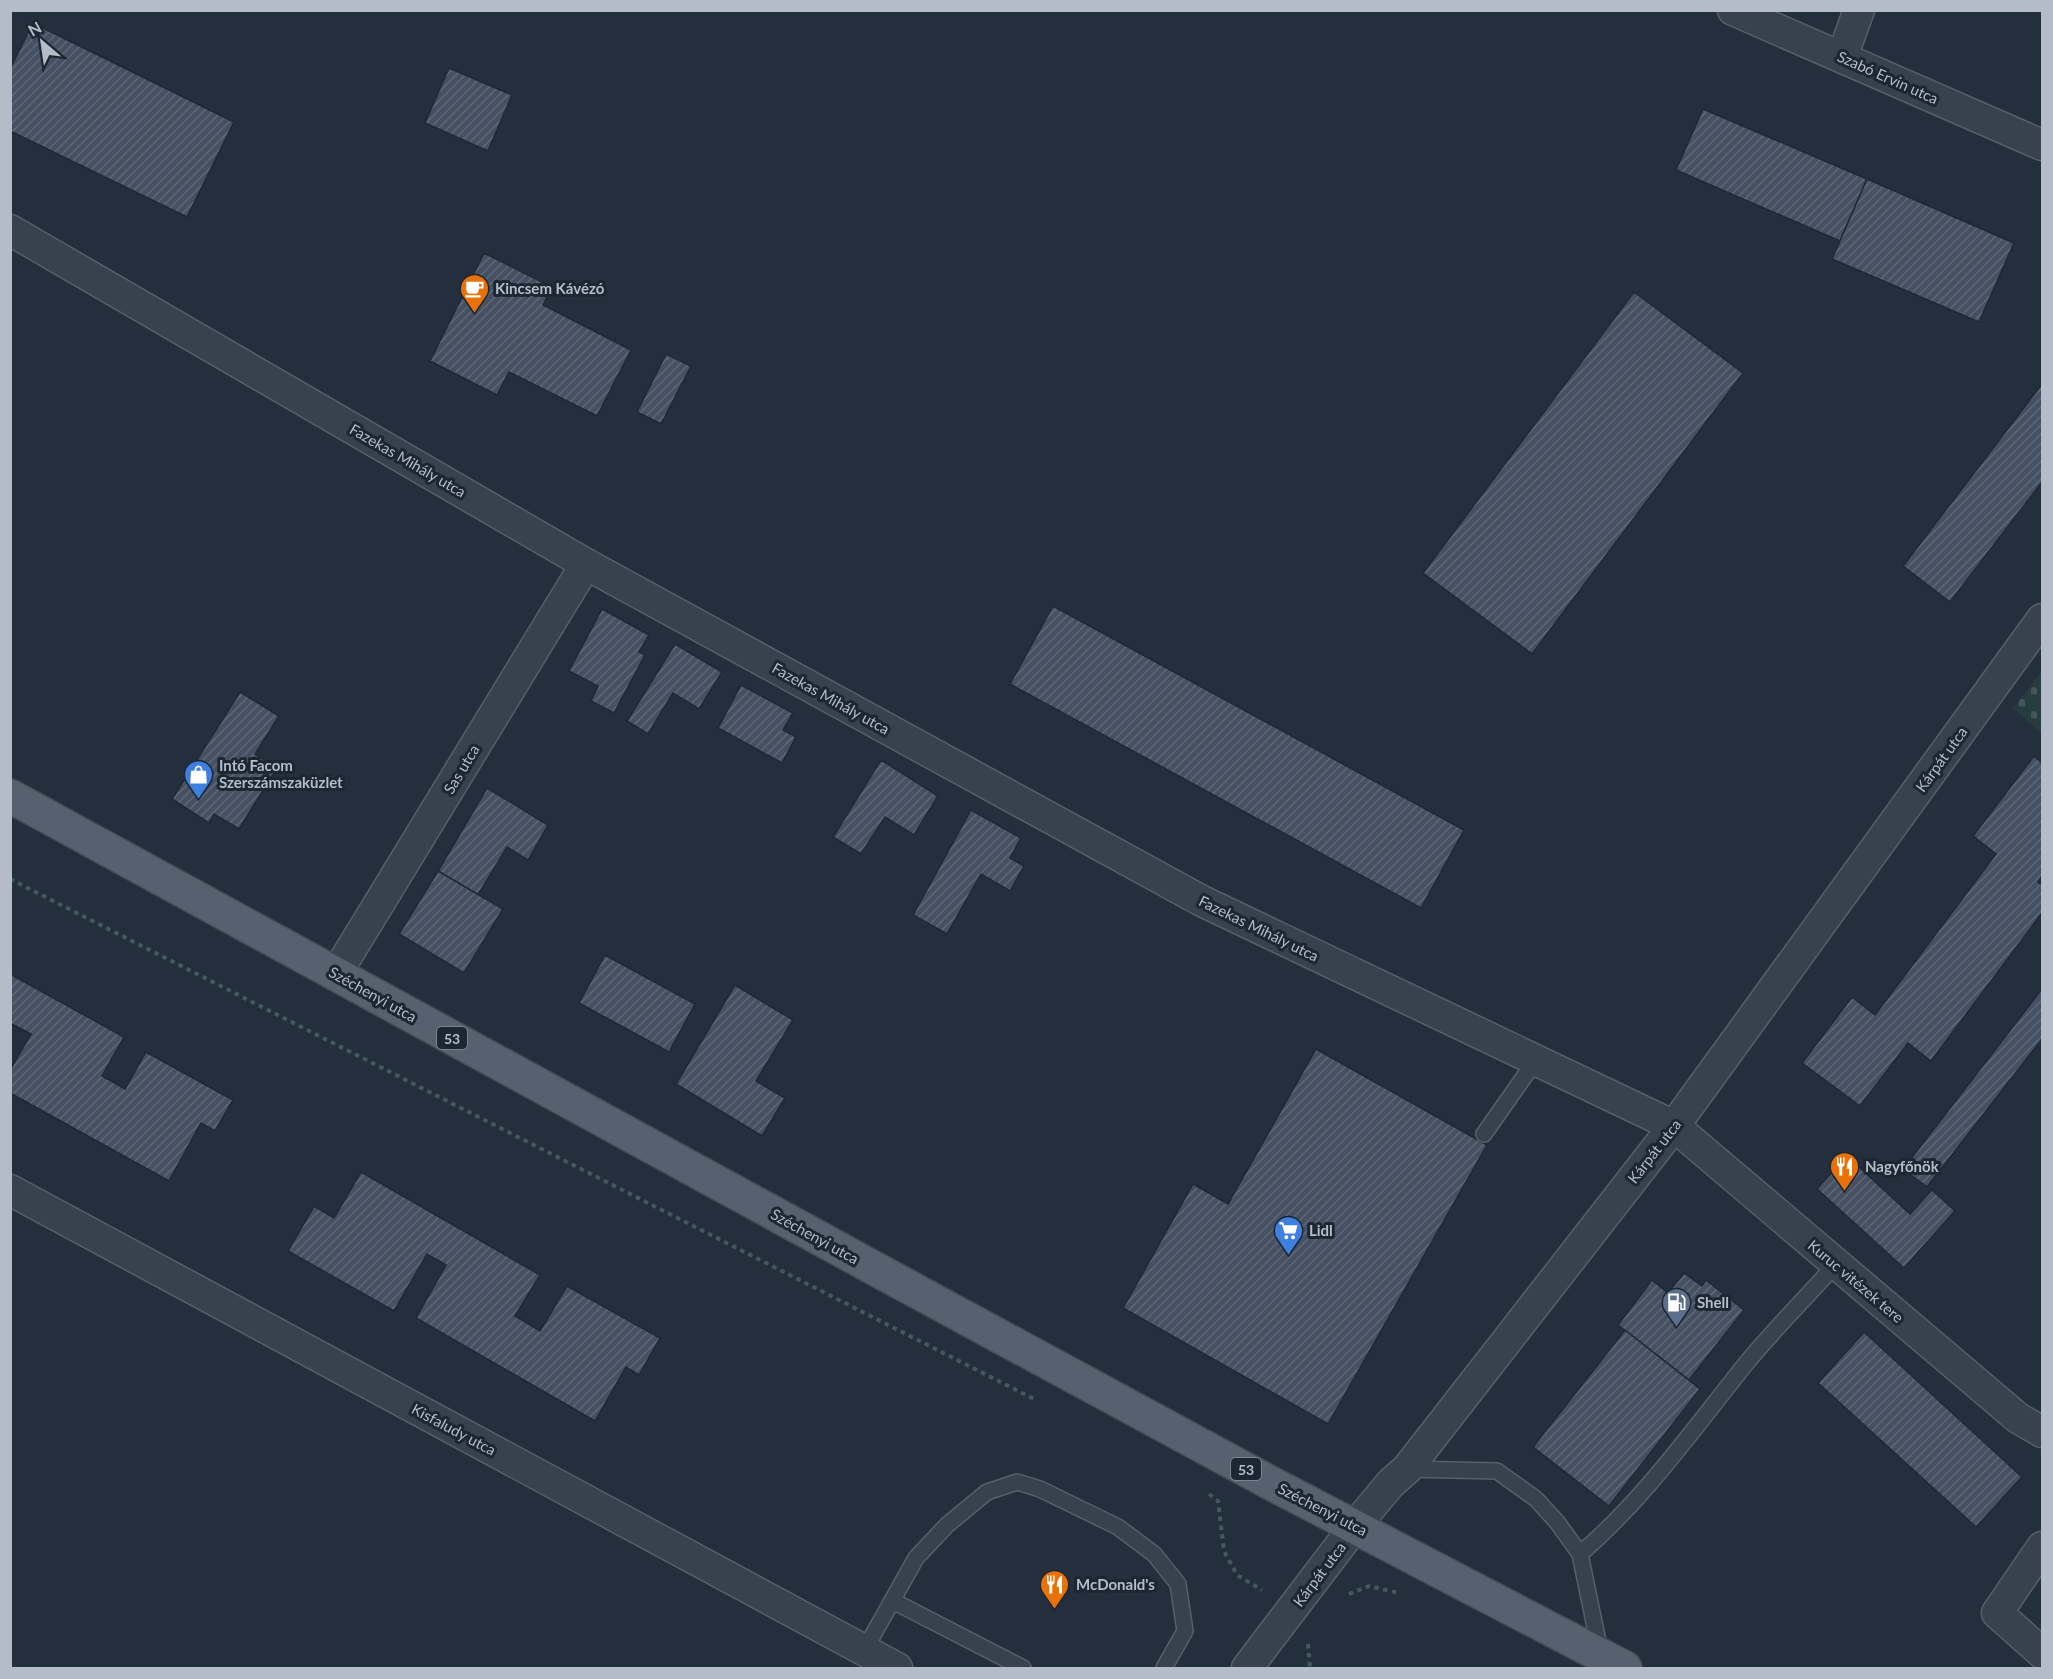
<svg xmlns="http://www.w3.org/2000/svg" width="2053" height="1679" viewBox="0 0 2053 1679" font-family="Lato,sans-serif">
  <defs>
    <pattern id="cemetery-stones" width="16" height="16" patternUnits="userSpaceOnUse" patternTransform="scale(1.5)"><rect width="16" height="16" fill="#263c3f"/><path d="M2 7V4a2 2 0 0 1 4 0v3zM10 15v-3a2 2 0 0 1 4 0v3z" fill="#435659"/></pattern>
    <pattern id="building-hatch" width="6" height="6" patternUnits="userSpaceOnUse" patternTransform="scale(1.5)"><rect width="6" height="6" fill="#455162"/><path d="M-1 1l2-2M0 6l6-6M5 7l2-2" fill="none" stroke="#5d6877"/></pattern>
  </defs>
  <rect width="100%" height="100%" fill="#242f3e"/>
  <polygon fill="url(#cemetery-stones)" points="2042,671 2042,734 2013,708"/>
  <g fill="url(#building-hatch)" stroke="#1f2835" stroke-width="1.5">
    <polygon points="33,23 234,122 187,217 10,131 10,69"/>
    <polygon points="449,68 512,95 488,151 425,123"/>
    <polygon points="1703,109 1867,179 1840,241 1676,170"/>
    <polygon points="1867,179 2014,243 1979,322 1832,259"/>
    <polygon points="484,253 552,287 543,305 631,350 597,416 509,372 497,395 430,361"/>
    <polygon points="1634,292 1743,373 1532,654 1423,573"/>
    <polygon points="666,354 691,366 661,424 637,412"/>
    <polygon points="2042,384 2042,482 1950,602 1903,566"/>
    <polygon points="1053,606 1464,830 1421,908 1010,684"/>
    <polygon points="602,609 649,635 639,652 645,655 614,713 591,701 598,686 569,671"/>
    <polygon points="675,644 722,672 699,709 673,693 648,734 627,721"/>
    <polygon points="741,685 793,713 783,730 796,737 782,763 718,728"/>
    <polygon points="240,692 279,716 255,754 277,768 239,829 214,814 209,823 172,799"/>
    <polygon points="2034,756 2042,763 2042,876 2038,882 2042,885 2042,913 1931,1061 1908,1043 1860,1106 1802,1063 1852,997 1875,1015 1996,854 1973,836"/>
    <polygon points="881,760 938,796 914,835 885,817 861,854 833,837"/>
    <polygon points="487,788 548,825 528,860 507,847 478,895 438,871"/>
    <polygon points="971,810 1021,838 1010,858 1024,866 1010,891 981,874 947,934 913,915"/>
    <polygon points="438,871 503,909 464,973 399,934"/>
    <polygon points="605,955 695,1004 669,1052 579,1003"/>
    <polygon points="10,974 124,1037 102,1076 125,1089 146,1052 233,1100 215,1131 201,1123 169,1181 10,1093 10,1070 31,1034 10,1023"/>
    <polygon points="735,985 793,1020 756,1081 785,1098 762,1136 676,1084"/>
    <polygon points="2042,989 2042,1039 1927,1187 1903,1169"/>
    <polygon points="1316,1049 1487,1145 1328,1424 1123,1308 1193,1184 1228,1204"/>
    <polygon points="1847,1156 1910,1214 1932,1190 1955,1211 1904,1268 1817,1189"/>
    <polygon points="361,1172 540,1275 515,1316 540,1331 567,1286 660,1338 639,1375 626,1367 595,1421 416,1318 446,1265 427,1254 394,1311 288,1251 314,1206 334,1218"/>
    <polygon points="1684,1273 1702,1286 1706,1280 1744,1310 1689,1380 1618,1325 1652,1280 1668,1293"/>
    <polygon points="1625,1330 1700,1389 1609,1506 1533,1447"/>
    <polygon points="1864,1332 2022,1477 1976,1527 1818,1383"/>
  </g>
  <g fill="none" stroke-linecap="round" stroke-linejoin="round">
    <defs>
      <g id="lane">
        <polyline points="1484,1134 1536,1060"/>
        <polyline points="1407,1469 1497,1471 1536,1499 1557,1522 1580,1554 1601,1656"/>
        <path d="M1580,1554c64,-55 112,-123 164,-188 29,-36 62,-68 92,-102"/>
        <polyline points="893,1601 1023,1668"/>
        <polyline points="864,1651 916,1558 947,1525 987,1492 1017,1482 1040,1489 1118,1527 1154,1554 1178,1584 1185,1631 1164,1668"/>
      </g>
      <g id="street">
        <polyline points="1733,10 2042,145"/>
        <polyline points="1842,57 1859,10"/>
        <polyline points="10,230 586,564 1202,901 1674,1126 2018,1418 2042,1432"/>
        <polyline points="336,974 586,564"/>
        <polyline points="10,1190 897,1668"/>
        <polyline points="2042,1547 1997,1613 2042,1653"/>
        <polyline points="1247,1668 1355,1526 1391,1483 1407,1469 1674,1126 2042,619"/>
      </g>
      <polyline id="primary" points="10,796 894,1279 1265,1480 1625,1668"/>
    </defs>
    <use href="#lane" stroke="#565f6c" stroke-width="18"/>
    <use href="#street" stroke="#565f6c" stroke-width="33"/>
    <use href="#primary" stroke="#414a57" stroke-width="36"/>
    <g stroke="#44595c" stroke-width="4" stroke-dasharray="4.5 4.5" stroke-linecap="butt">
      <polyline points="10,879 1034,1399"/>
      <polyline points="1209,1494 1218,1501 1224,1551 1237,1575 1262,1590"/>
      <polyline points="1349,1594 1369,1586 1399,1593"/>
      <polyline points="1308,1644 1310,1668"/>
    </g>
    <use href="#lane" stroke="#38414e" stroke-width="15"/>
    <use href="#street" stroke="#38414e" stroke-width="30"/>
    <use href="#primary" stroke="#56606e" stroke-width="33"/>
  </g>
  <defs>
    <symbol id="cafe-pin" viewBox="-11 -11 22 30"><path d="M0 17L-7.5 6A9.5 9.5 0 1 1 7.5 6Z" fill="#e8710a" stroke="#1d2633"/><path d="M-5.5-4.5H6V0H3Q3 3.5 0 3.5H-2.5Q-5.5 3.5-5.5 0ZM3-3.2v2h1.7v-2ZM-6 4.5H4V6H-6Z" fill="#fff"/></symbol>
    <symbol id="shop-pin" viewBox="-11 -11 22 30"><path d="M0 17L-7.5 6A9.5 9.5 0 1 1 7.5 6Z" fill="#3f7fe0" stroke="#1d2633"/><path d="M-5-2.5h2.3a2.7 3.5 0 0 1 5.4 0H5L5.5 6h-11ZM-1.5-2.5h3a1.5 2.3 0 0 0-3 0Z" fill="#fff"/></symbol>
    <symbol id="restaurant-pin" viewBox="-11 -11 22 30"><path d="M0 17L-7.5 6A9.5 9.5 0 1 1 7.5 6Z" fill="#e8710a" stroke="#1d2633"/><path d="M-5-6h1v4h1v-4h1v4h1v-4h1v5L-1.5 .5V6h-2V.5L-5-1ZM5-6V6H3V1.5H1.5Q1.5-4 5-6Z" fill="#fff"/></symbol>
    <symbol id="supermarket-pin" viewBox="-11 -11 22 30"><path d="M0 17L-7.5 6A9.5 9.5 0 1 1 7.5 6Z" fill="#3f7fe0" stroke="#1d2633"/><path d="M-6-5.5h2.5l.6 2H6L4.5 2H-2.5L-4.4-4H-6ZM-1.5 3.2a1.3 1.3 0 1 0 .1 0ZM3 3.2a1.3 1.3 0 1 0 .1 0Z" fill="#fff"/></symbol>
    <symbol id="fuel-pin" viewBox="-11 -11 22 30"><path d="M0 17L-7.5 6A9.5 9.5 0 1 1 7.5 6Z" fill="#5c6f8a" stroke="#1d2633"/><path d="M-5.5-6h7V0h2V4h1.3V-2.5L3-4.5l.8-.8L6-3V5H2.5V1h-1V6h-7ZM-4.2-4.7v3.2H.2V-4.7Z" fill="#fff"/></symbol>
  </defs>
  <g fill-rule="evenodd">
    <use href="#cafe-pin" x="458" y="272" width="33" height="45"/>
    <use href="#shop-pin" x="182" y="758" width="33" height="45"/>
    <use href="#restaurant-pin" x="1828" y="1150" width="33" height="45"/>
    <use href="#supermarket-pin" x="1272" y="1214" width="33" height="45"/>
    <use href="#fuel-pin" x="1660" y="1286" width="33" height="45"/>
    <use href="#restaurant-pin" x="1038" y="1568" width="33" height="45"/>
  </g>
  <g text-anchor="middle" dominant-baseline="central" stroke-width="6" stroke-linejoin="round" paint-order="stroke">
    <g fill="#1d2633" stroke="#878f9c" stroke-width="1.5">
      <rect x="437" y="1027" width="30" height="22" rx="4.5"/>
      <rect x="1231" y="1458" width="30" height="22" rx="4.5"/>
    </g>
    <g font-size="14" font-weight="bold" fill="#b4bcc9">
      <text x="452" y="1038">53</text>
      <text x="1246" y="1469">53</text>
    </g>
    <g font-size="15" fill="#b4bcc9" stroke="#1d2633">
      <text transform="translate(1888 77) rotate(24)">Szabó Ervin utca</text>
      <text transform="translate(408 460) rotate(30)">Fazekas Mihály utca</text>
      <text transform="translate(831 698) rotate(29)">Fazekas Mihály utca</text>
      <text transform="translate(1941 759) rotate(-54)">Kárpát utca</text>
      <text transform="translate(461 769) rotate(-59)">Sas utca</text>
      <text transform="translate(1259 928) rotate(26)">Fazekas Mihály utca</text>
      <text transform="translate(373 994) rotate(29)">Széchenyi utca</text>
      <text transform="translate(1654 1151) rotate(-52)">Kárpát utca</text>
      <text transform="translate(815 1236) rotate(29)">Széchenyi utca</text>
      <text transform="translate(1856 1281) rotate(40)">Kuruc vitézek tere</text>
      <text transform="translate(454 1429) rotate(28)">Kisfaludy utca</text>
      <text transform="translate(1323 1509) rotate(27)">Széchenyi utca</text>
      <text transform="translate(1319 1574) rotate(-53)">Kárpát utca</text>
    </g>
    <g font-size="15" font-weight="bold" fill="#b4bcc9" stroke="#1d2633" text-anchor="start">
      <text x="495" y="288">Kincsem Kávézó</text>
      <text x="219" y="765">Intó Facom<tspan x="219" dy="17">Szerszámszaküzlet</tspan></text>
      <text x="1865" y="1166">Nagyfőnök</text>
      <text x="1309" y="1230">Lidl</text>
      <text x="1697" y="1302">Shell</text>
      <text x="1076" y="1584">McDonald's</text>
    </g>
  </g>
  <rect width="2053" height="1679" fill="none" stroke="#b4bcc9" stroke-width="24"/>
  <g transform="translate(42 42) rotate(331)" stroke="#1d2633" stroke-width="4.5" paint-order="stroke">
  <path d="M0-4.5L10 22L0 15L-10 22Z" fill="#b4bcc9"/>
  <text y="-9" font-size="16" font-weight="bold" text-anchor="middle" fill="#b4bcc9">N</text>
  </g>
</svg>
